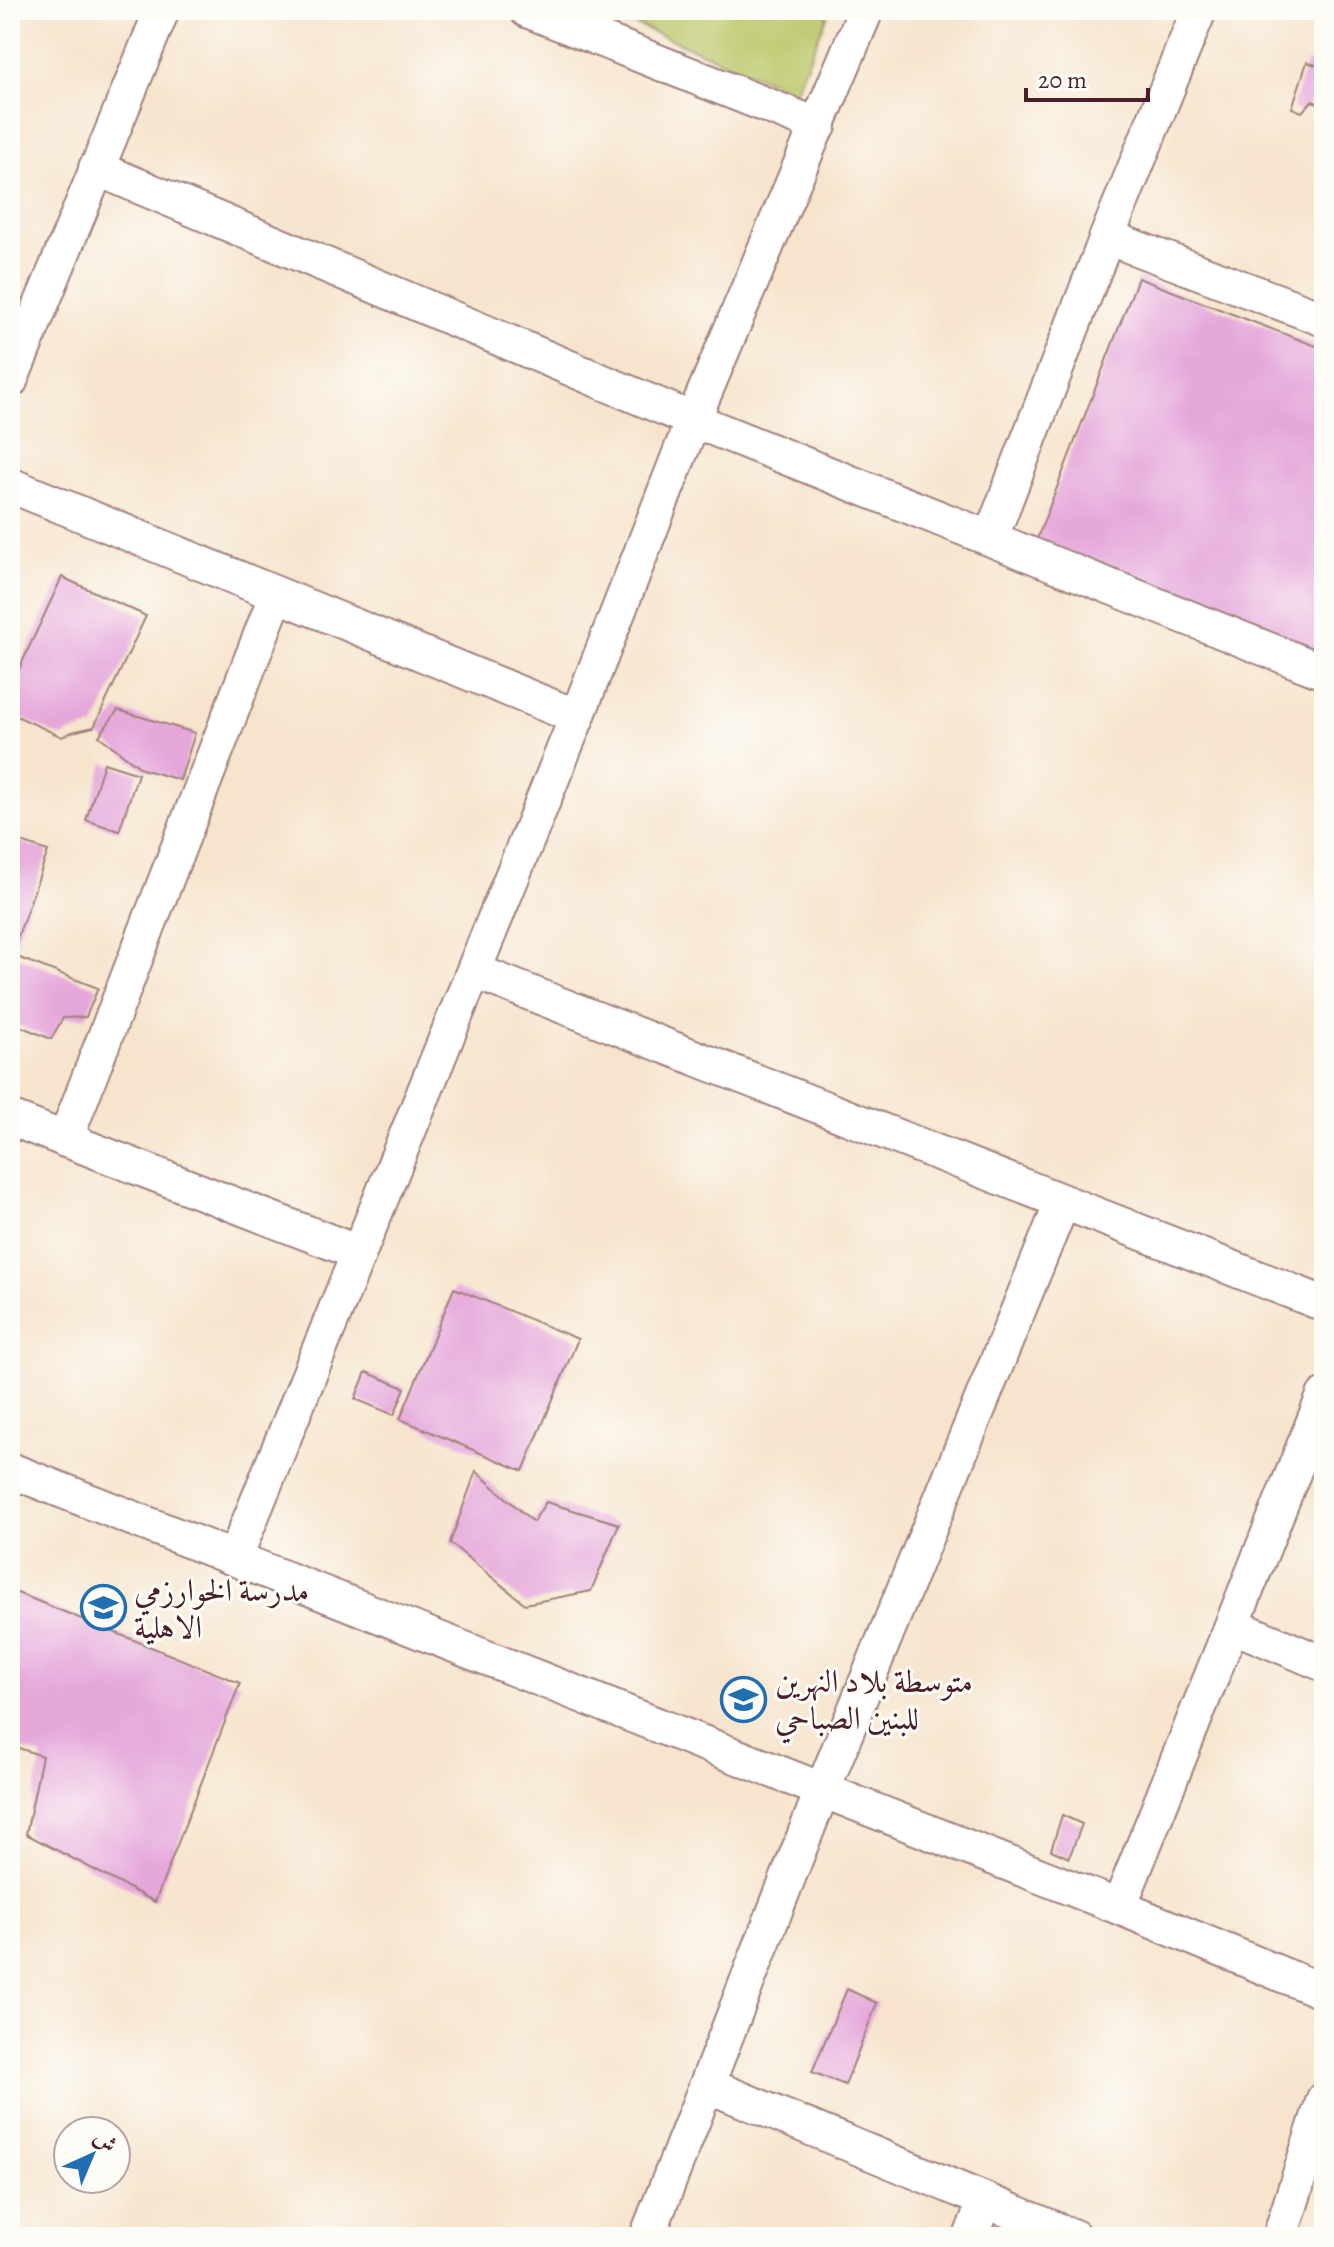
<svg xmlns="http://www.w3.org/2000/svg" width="1334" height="2247" viewBox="0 0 1334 2247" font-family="Alegreya,Amiri,serif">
  <rect width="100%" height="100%" fill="#fdfcf7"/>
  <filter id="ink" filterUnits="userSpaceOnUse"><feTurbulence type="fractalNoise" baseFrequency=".0125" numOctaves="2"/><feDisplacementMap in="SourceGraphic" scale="16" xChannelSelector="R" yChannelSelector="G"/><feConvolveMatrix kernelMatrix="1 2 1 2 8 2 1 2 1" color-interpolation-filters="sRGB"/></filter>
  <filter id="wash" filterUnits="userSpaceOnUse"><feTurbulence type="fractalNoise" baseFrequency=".006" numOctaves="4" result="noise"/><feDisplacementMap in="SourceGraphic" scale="32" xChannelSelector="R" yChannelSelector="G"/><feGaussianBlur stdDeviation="1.8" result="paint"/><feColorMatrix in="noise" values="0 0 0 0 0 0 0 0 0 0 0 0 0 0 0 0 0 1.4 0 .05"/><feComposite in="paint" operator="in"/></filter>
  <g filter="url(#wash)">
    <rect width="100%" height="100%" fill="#f6e4cc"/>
    <polygon fill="#bac667" stroke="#827249" stroke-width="2" points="601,10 830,10 795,92"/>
    <g id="blocks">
      <g fill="#e5a6da">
        <polygon points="1307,62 1324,68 1324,105 1312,101 1302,112 1292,108"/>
        <polygon points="1138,278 1324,349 1324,658 1037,539"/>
        <polygon points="62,577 146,616 94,727 72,732 62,737 10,713 10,688"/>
        <polygon points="118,710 195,733 180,780 142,769 99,736"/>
        <polygon points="104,763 138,774 119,831 86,820"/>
        <polygon points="10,838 48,851 10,959"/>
        <polygon points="12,955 98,988 86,1017 63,1018 51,1039 10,1022"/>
        <polygon points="454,1288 578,1339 523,1471 400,1419"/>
        <polygon points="366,1372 405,1388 394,1415 355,1399"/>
        <polygon points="476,1471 533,1522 546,1502 619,1524 591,1591 525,1604 450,1543"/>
        <polygon points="10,1590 240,1683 155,1902 26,1834 42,1756 10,1745"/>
        <polygon points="1062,1815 1082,1824 1069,1858 1051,1850"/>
        <polygon points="847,1989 877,2003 845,2085 812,2072"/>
      </g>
    </g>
  </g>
  <g filter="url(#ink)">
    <use href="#blocks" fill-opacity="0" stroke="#a0827c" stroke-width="2"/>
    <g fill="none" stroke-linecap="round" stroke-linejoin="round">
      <defs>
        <g id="street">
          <polyline points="527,10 819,126"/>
          <polyline points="96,168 693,420 1324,672"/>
          <polyline points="1107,237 1324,319"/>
          <polyline points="10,381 162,10"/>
          <polyline points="10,485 577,717"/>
          <polyline points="991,537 1107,237 1199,10"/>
          <polyline points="474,971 1324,1304"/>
          <polyline points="10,1118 359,1253"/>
          <polyline points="65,1140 276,596"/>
          <polyline points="10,1470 1119,1907 1324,1992"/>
          <polyline points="235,1557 577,717 693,420 866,10"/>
          <polyline points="1234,1626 1324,1664"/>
          <polyline points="1119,1907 1324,1396"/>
          <polyline points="707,2085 1074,2237"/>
          <polyline points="647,2237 822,1791 1062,1203"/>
          <polyline points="971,2237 985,2201"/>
          <polyline points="1280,2237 1324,2099"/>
        </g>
      </defs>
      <use href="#street" stroke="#a0827c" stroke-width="38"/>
      <use href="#street" stroke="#fff" stroke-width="34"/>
    </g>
  </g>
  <defs>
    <symbol id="school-ring" viewBox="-11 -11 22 22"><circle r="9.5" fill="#fdfcf7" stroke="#1f6fb2" stroke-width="1.5"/><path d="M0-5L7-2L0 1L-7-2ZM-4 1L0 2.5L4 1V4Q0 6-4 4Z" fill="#1f6fb2"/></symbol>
  </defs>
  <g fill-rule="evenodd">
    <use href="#school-ring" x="78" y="1582" width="51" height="51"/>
    <use href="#school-ring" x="718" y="1674" width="51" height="51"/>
  </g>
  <g text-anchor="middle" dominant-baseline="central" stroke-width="6" stroke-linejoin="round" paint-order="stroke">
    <g font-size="32" fill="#4a1f2b" stroke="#fdfcf7" text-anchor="start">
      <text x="134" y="1590">مدرسة الخوارزمي<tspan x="134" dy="37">الاهلية</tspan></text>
      <text x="775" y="1681">متوسطة بلاد النهرين<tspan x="775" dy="37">للبنين الصباحي</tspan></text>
    </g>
  </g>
  <rect width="1334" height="2247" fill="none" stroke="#fdfcf7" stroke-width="40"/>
  <g transform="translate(92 2155) rotate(44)"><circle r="38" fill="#fdfcf7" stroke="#b5a4a5" stroke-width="2"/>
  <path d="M0-6L14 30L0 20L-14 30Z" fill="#1f6fb2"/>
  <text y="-12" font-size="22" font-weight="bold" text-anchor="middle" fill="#4a1f2b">ش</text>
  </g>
  <path d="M1026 88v12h122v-12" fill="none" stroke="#4a1f2b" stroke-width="4"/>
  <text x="1038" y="88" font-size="24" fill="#4a1f2b" stroke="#fdfcf7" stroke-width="6" paint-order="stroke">20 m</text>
</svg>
